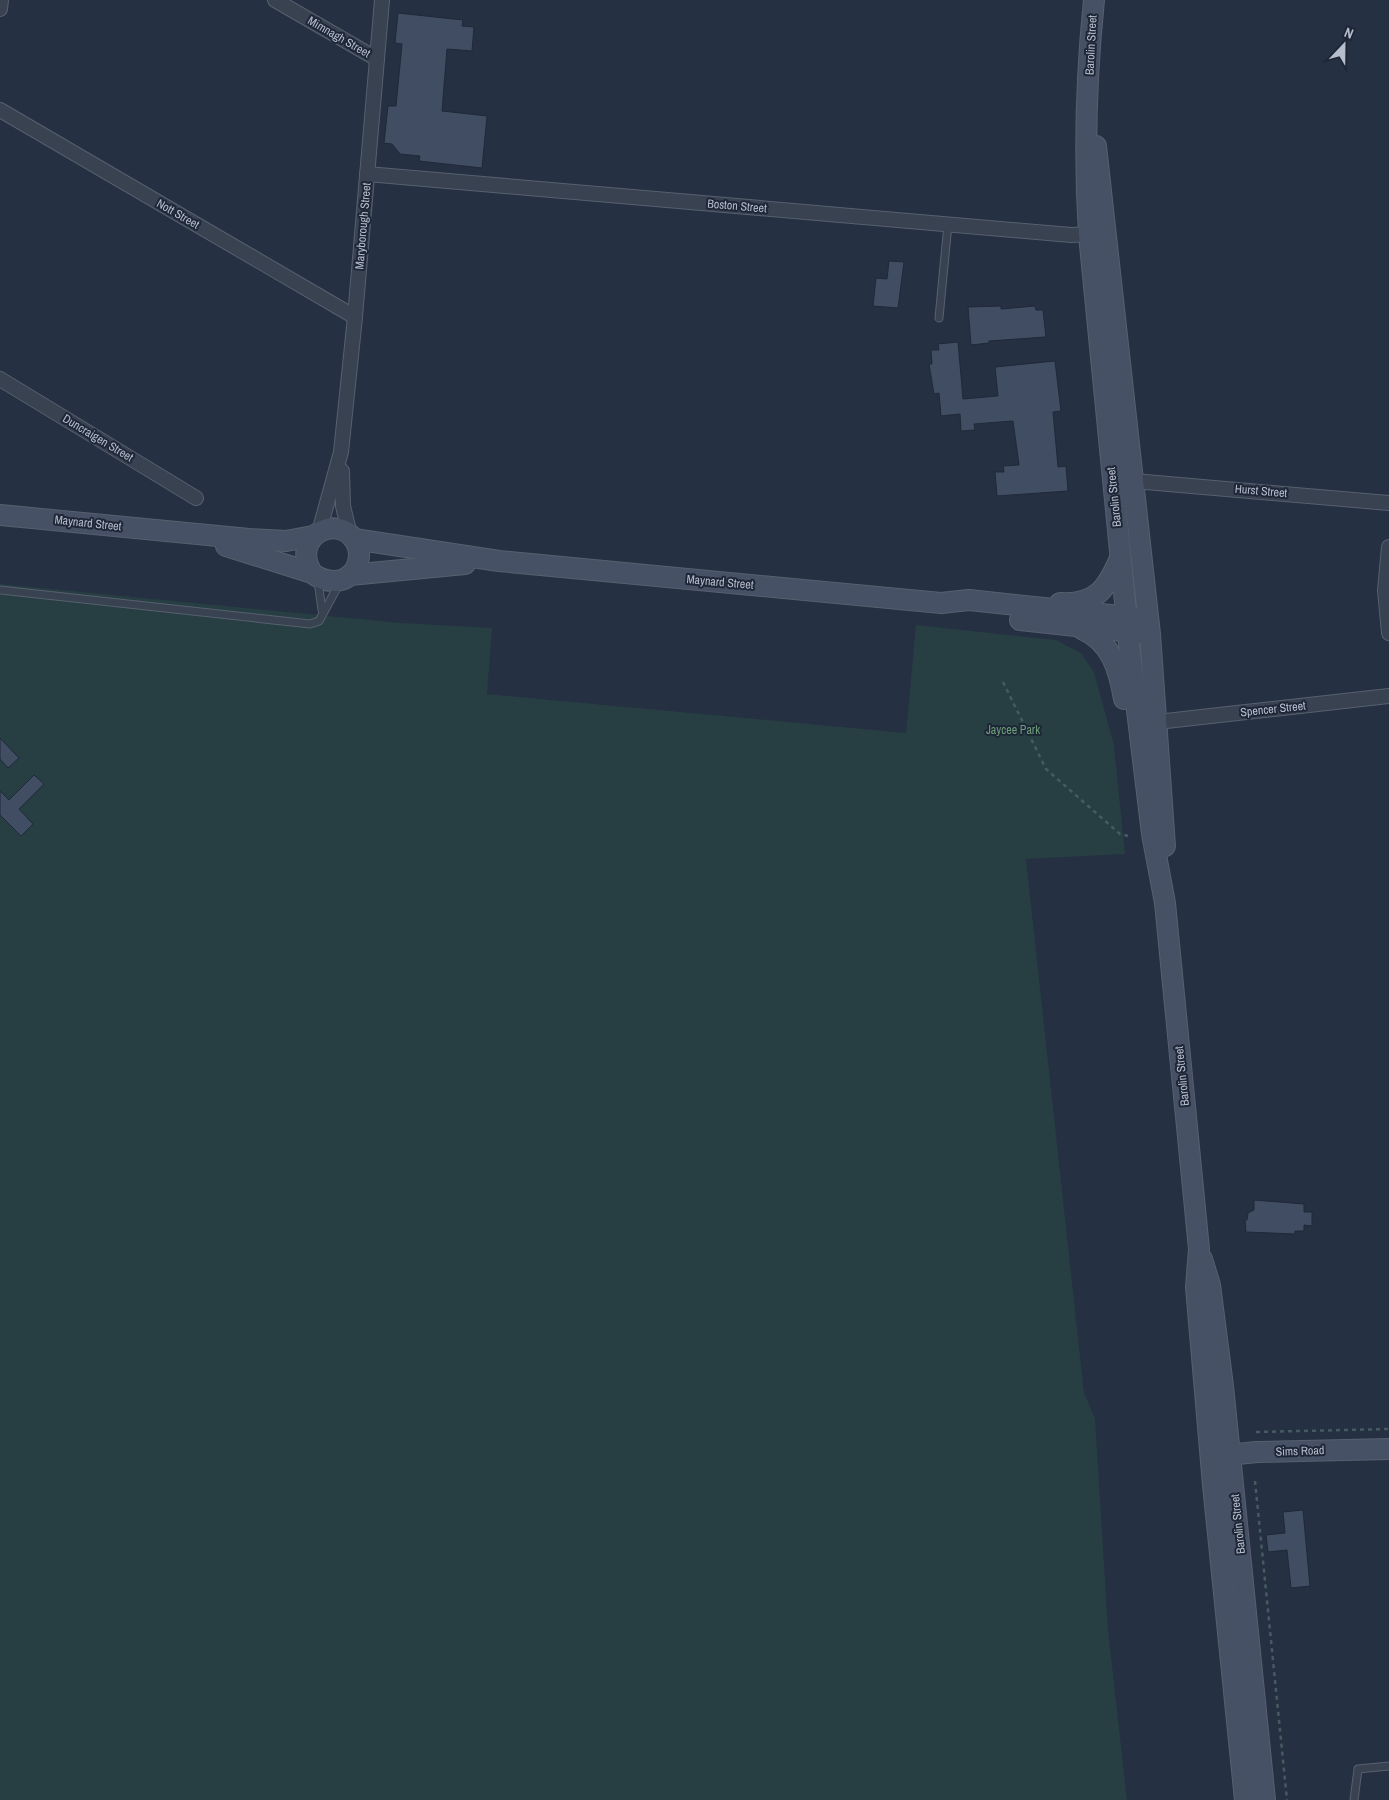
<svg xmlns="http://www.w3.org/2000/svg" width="1389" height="1800" viewBox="0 0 1389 1800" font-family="'Archivo Narrow',sans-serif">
  <rect width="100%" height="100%" fill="#253042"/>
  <polygon fill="#273e43" points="0,584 401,623 492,628 487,694 906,733 916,625 1056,640 1081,653 1094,672 1114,745 1125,854 1026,859 1084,1393 1095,1418 1108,1629 1127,1800 0,1800"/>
  <g fill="#414d62" stroke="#202939">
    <polygon points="398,13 463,20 462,26 474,27 472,51 447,49 442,111 487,116 482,168 419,161 420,156 400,154 392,144 384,143 388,106 396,106 402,44 395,43"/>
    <polygon points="889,261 904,262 898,308 873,306 876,278 887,279"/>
    <polygon points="1001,306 1001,309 1035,306 1036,310 1043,310 1046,337 989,341 989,343 971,345 968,307"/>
    <polygon points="958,342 963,399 998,396 995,367 1055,361 1061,411 1053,412 1058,467 1066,466 1068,491 997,496 995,472 1004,472 1003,466 1019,465 1013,421 974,424 975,430 961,431 960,414 941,416 939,393 934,394 929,364 932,364 931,350 939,350 938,344"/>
    <polygon points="0,738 19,758 8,768 0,759"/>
    <polygon points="34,775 44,784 19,809 33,824 21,836 0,815 0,791 9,800"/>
    <polygon points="1254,1200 1304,1204 1304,1212 1312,1212 1312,1226 1304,1225 1304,1231 1295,1231 1295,1234 1246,1232 1245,1220 1247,1220 1248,1213 1254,1210"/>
    <polygon points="1303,1510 1310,1586 1291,1588 1287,1550 1268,1552 1266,1535 1285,1533 1283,1512"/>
  </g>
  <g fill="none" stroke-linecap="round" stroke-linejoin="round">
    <defs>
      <g id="lane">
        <polyline points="939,318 948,224"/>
        <polyline points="318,581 322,610"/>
        <polyline points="0,590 310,624 319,621 339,584"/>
        <polyline points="1354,1800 1358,1769 1389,1766"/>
      </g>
      <g id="street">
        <polyline points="275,0 377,59"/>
        <polyline points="0,9 1,0"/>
        <polyline points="0,110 355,317"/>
        <polyline points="367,174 1071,235 1096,234"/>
        <polyline points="0,379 196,498"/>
        <polyline points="342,471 343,506 350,535"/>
        <polyline points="1134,481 1389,503"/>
        <polyline points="319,532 341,452 355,317 382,0"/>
        <polyline points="1389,547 1385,590 1389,633"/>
        <polyline points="1157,722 1389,696"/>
      </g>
      <g id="secondary">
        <path d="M1094,0c-8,78 -10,157 -5,235l41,418 22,181 13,69 34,346 -3,38 17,198 32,315"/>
        <polyline points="1096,146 1150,634 1165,846"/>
        <polyline points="0,515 249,539 286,541 313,536"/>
        <polyline points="354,539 499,561 941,603 969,600 1139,618"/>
        <path d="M226,546l86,27c14,11 34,12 44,-5 3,-7 4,-16 1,-23 -15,-35 -68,-10 -45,28"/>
        <polyline points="350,575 465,564"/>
        <path d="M1060,603c36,2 47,-14 60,-45"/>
        <polyline points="1020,620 1141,633"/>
        <path d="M1082,629c29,12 37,41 42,70"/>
        <polyline points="1202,1259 1210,1285 1223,1386 1265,1800"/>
        <polyline points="1217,1456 1257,1452 1389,1449"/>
      </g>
    </defs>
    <use href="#lane" stroke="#57606f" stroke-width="9"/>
    <use href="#street" stroke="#57606f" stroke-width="16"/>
    <use href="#secondary" stroke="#57606f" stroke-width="22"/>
    <g stroke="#455b5f" stroke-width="2.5" stroke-dasharray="4 4" stroke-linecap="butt">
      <polyline points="1003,682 1046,769 1120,834 1128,836"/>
      <polyline points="1256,1432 1389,1429"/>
      <polyline points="1255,1481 1287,1800"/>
    </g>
    <use href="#lane" stroke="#394251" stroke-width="7"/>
    <use href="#street" stroke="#394251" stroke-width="14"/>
    <use href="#secondary" stroke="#475165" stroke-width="20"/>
  </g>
  <g text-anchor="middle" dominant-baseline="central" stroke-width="4" stroke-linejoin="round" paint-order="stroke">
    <g font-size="12" fill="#b6bdcc" stroke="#1e2737">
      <text transform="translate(339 37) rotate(30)">Mimnagh Street</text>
      <text transform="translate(1091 45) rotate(-87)">Barolin Street</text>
      <text transform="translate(737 206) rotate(5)">Boston Street</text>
      <text transform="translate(178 214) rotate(30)">Nott Street</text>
      <text transform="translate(363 226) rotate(-85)">Maryborough Street</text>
      <text transform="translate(98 438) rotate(31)">Duncraigen Street</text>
      <text transform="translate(1261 491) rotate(5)">Hurst Street</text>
      <text transform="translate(1114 497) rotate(-96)">Barolin Street</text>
      <text transform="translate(88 523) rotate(6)">Maynard Street</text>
      <text transform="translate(720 582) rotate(5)">Maynard Street</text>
      <text transform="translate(1273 709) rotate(-6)">Spencer Street</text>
      <text transform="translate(1182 1076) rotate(-96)">Barolin Street</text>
      <text transform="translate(1300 1451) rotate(-2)">Sims Road</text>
      <text transform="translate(1238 1524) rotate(-96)">Barolin Street</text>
    </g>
    <g font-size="12" fill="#6c9d79" stroke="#1e2737">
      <text x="1013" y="730">Jaycee Park</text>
    </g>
  </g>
  <g transform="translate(1344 45) rotate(22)" stroke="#1e2737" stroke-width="4" paint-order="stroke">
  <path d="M0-4L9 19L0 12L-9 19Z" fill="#b6bdcc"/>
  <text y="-8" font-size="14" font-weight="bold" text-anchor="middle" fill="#b6bdcc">N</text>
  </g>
</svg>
